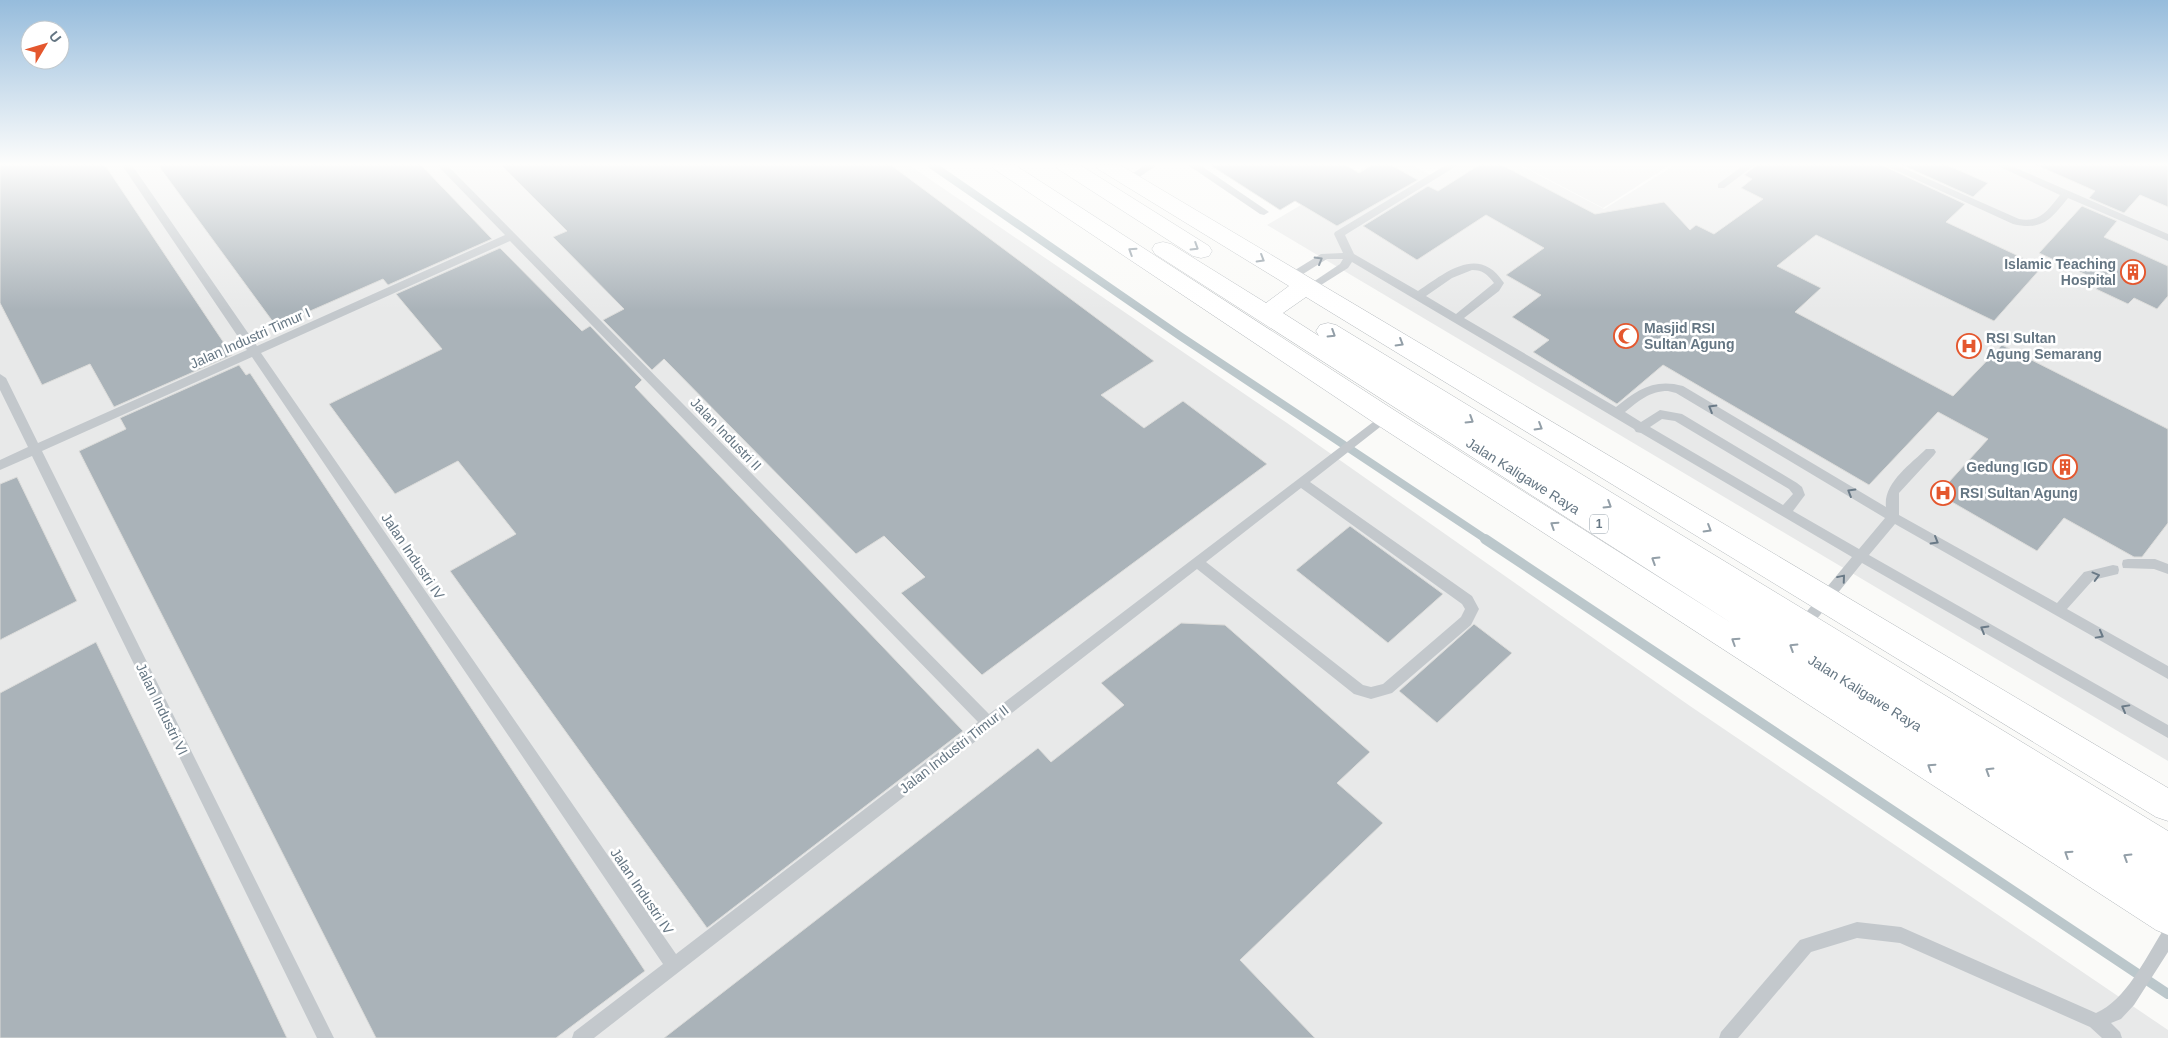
<svg xmlns="http://www.w3.org/2000/svg" width="2168" height="1038" viewBox="0 0 2168 1038" font-family="Arial,sans-serif">
  <rect width="100%" height="100%" fill="#fafaf8"/>
  <g fill="#e8e9e9">
    <polygon points="0,165 909,165 1287,423 1690,706 2168,1030 2168,1038 0,1038"/>
    <polygon points="1369,165 1412,165 1431,175 1446,165 1519,165 1604,209 1675,165 2168,165 2168,761 1267,225"/>
    <polygon points="1521,165 1670,165 1603,208"/>
  </g>
  <g fill="none" stroke-linecap="round" stroke-linejoin="round">
    <polyline stroke="#bbc7cb" stroke-width="8" points="932,165 1180,336 1487,540"/>
    <polyline stroke="#bbc7cb" stroke-width="10" points="1485,539 2168,994"/>
  </g>
  <g fill="#aab3b9" stroke="#dcdcda">
    <polygon points="0,165 105,165 232,355 114,407 90,364 42,385 0,303"/>
    <polygon points="158,165 421,165 492,239 388,285 383,279 276,326"/>
    <polygon points="501,165 891,165 1154,361 1101,395 1144,428 1183,401 1267,464 982,675 901,593 925,577 884,536 856,554 664,359 652,370 603,320 624,309 553,237 567,231"/>
    <polygon points="1210,165 1346,165 1359,173 1372,165 1391,165 1418,180 1337,226 1295,201 1280,210"/>
    <polygon points="1479,165 1502,165 1595,214 1664,202 1690,230 1696,225 1714,234 1763,199 1741,188 1752,179 1744,175 1757,165 1882,165 1965,204 1946,222 2042,267 1994,321 1816,235 1777,266 1821,288 1795,312 1953,396 2002,345 2168,429 2168,523 2142,557 2134,557 2064,518 2037,551 1938,494 1988,439 1938,412 1869,485 1663,365 1617,404 1533,352 1549,340 1512,317 1541,295 1506,275 1544,248 1486,215 1417,260 1363,226 1428,186 1438,191"/>
    <polygon points="1902,165 1947,165 1988,183 1973,197"/>
    <polygon points="2036,165 2168,165 2168,207 2140,195 2124,213 2089,198 2095,191"/>
    <polygon points="2082,206 2117,221 2104,237 2168,266 2168,296 2157,309 2134,298 2128,304 2096,289 2102,282 2039,253"/>
    <polygon points="500,248 582,331 590,326 642,380 635,387 963,731 707,928 450,571 516,534 458,461 395,494 329,404 442,349 396,294"/>
    <polygon points="239,365 246,375 250,373 645,971 556,1038 376,1038 79,451 126,429 120,418"/>
    <polygon points="17,477 77,601 0,640 0,484"/>
    <polygon points="1350,526 1443,594 1388,643 1296,570"/>
    <polygon points="1181,623 1225,625 1370,752 1337,783 1383,823 1240,960 1315,1038 664,1038 1038,748 1051,762 1124,705 1101,683"/>
    <polygon points="1474,624 1512,653 1437,723 1399,691"/>
    <polygon points="96,642 258,977 287,1038 0,1038 0,693"/>
  </g>
  <g fill="none" stroke-linecap="round" stroke-linejoin="round">
    <defs>
      <g id="trunk">
        <polygon points="991,165 1015,165 1394,410 1733,624 1155,254 1152,249 1155,244 1163,242 1171,244 1266,303 1289,286 1098,169 1095,165 1120,165 2168,788 2168,821 2156,817 1306,297 1283,313 1319,336 1316,331 1320,325 1328,323 1336,325 2168,831 2168,935 2156,930 1376,424 994,169"/>
        <polygon points="1055,165 1080,165 1209,246 1212,251 1209,256 1201,258 1193,256 1058,169"/>
      </g>
    </defs>
    <use href="#trunk" stroke="#b4b9bd" stroke-width="1"/>
    <g fill="#c3c8cc" fill-rule="evenodd">
      <path d="M122,165h10l125,181 248,-111 -68,-70h10l542,549 396,-301 4,1 2,3 -2,3 -79,62 162,114 7,13 -8,16 -79,68 -21,6 -17,-5 -157,-125 -603,469h-22l2,-6 89,-68 -411,-607 -210,94 292,587h-17l-285,-582 -32,14v-10l28,-13 -28,-57v-16l6,4 32,65 209,-93zM510,241l468,481 -302,232 -415,-601zM1301,488l161,116 3,5 -4,8 -78,67 -12,3 -8,-2 -157,-123z"/>
      <polygon points="1145,165 1157,165 1132,182 1126,182 1126,178"/>
      <polygon points="1188,165 1200,165 1269,212 1264,215 1260,214"/>
      <path d="M1446,165h12l-113,70 9,19 64,37c28,-19 61,-47 86,-8l-5,8 -35,27 152,89c21,-17 38,-29 67,-21l203,121c-3,-24 25,-43 40,-58h8l2,3 -2,3 -35,38v22l158,88 27,-31 29,-7 5,1 1,4 -1,4 -25,6 -26,29 101,57v13l-273,-155 -26,31 299,170v13l-306,-175 -54,67 -5,2 -5,-2 -2,-4 2,-4 54,-65 -211,-124 -5,-1 -2,-3 -282,-167 -4,6 -35,22 -4,1 -5,-3 36,-24 3,-5h-16l-32,20h-8v-4l34,-21 22,-1 -9,-19 1,-2zM1472,270c11,0 15,4 22,13l-38,31 -30,-18 26,-18zM1668,391l8,2 209,125 -26,31 -66,-38 12,-16 -3,-8 -5,-4 -115,-69 -22,-4 -19,12 -16,-10c14,-11 24,-21 43,-21zM1662,419l13,2 114,68 4,5 -10,11 -133,-78z"/>
      <polygon points="1744,165 1755,165 1724,188 1718,188 1718,184"/>
      <path d="M1884,165h13l122,54c21,4 29,-9 41,-24l-64,-30h13l159,69v7l-100,-43c-17,21 -25,33 -55,26z"/>
      <polygon points="2128,559 2155,559 2168,564 2168,574 2154,569 2123,568 2122,564 2123,560"/>
      <path d="M1857,922l44,5 195,86c30,-13 49,-54 66,-81l6,-2v22l-34,53 -13,14 -10,4 9,9 2,6h-20l-12,-11 -190,-84 -43,-5 -46,14 -73,86h-19l2,-6 79,-92z"/>
    </g>
    <use href="#trunk" fill="#fff" fill-rule="evenodd"/>
  </g>
  <defs><path id="oneway-chevron" d="M-2-3.5L2.5 0L-2 3.5" fill="none" stroke-width="1.6" stroke-linecap="round" stroke-linejoin="round" transform="scale(1.25)"/></defs>
  <g stroke="#939fa8">
    <use href="#oneway-chevron" transform="translate(1195 247) rotate(32)"/>
    <use href="#oneway-chevron" transform="translate(1132 251) rotate(-147)"/>
    <use href="#oneway-chevron" transform="translate(1261 259) rotate(31)"/>
    <use href="#oneway-chevron" transform="translate(1332 334) rotate(32)"/>
    <use href="#oneway-chevron" transform="translate(1400 343) rotate(31)"/>
    <use href="#oneway-chevron" transform="translate(1470 420) rotate(32)"/>
    <use href="#oneway-chevron" transform="translate(1539 427) rotate(31)"/>
    <use href="#oneway-chevron" transform="translate(1608 505) rotate(32)"/>
    <use href="#oneway-chevron" transform="translate(1554 525) rotate(-147)"/>
    <use href="#oneway-chevron" transform="translate(1708 529) rotate(31)"/>
    <use href="#oneway-chevron" transform="translate(1655 560) rotate(-148)"/>
    <use href="#oneway-chevron" transform="translate(1735 641) rotate(-147)"/>
    <use href="#oneway-chevron" transform="translate(1793 647) rotate(-148)"/>
    <use href="#oneway-chevron" transform="translate(1931 767) rotate(-147)"/>
    <use href="#oneway-chevron" transform="translate(1989 771) rotate(-148)"/>
    <use href="#oneway-chevron" transform="translate(2068 854) rotate(-147)"/>
    <use href="#oneway-chevron" transform="translate(2127 857) rotate(-148)"/>
  </g>
  <g stroke="#6a7a87">
    <use href="#oneway-chevron" transform="translate(1319 260) rotate(-30)"/>
    <use href="#oneway-chevron" transform="translate(1712 408) rotate(-149)"/>
    <use href="#oneway-chevron" transform="translate(1851 492) rotate(-149)"/>
    <use href="#oneway-chevron" transform="translate(1935 541) rotate(30)"/>
    <use href="#oneway-chevron" transform="translate(2096 576) rotate(-15)"/>
    <use href="#oneway-chevron" transform="translate(1842 578) rotate(-50)"/>
    <use href="#oneway-chevron" transform="translate(1984 629) rotate(-150)"/>
    <use href="#oneway-chevron" transform="translate(2100 635) rotate(29)"/>
    <use href="#oneway-chevron" transform="translate(2125 708) rotate(-151)"/>
  </g>
  <linearGradient id="sky" x2="0" y2="1"><stop stop-color="#96bcdc"/><stop offset="0.53" stop-color="#fdfdfc"/><stop offset="1" stop-color="#fdfdfc" stop-opacity="0"/></linearGradient>
  <rect width="2168" height="310" fill="url(#sky)"/>
  <defs>
    <symbol id="building-ring" viewBox="-11 -11 22 22"><circle r="9.5" fill="#fff" stroke="#e4572e" stroke-width="1.5"/><path d="M-4-6H4V6H1V3H-1V6H-4ZM-2.5-4.3h1.7v1.8h-1.7ZM.8-4.3h1.7v1.8H.8ZM-2.5-1h1.7V.8h-1.7ZM.8-1h1.7V.8H.8Z" fill="#e4572e"/></symbol>
    <symbol id="mosque-ring" viewBox="-11 -11 22 22"><circle r="9.5" fill="#fff" stroke="#e4572e" stroke-width="1.5"/><path d="M3.5-4.9A6 6 0 1 0 3.5 4.9A5 5 0 1 1 3.5-4.9Z" fill="#e4572e"/></symbol>
    <symbol id="hospital-ring" viewBox="-11 -11 22 22"><circle r="9.5" fill="#fff" stroke="#e4572e" stroke-width="1.5"/><path d="M-5-5h3v3.5h4V-5h3V5h-3V1.5h-4V5h-3Z" fill="#e4572e"/></symbol>
  </defs>
  <g fill-rule="evenodd">
    <use href="#building-ring" x="2119" y="258" width="28" height="28"/>
    <use href="#mosque-ring" x="1612" y="322" width="28" height="28"/>
    <use href="#hospital-ring" x="1955" y="332" width="28" height="28"/>
    <use href="#building-ring" x="2051" y="453" width="28" height="28"/>
    <use href="#hospital-ring" x="1929" y="479" width="28" height="28"/>
  </g>
  <g text-anchor="middle" dominant-baseline="central" stroke-width="5" stroke-linejoin="round" paint-order="stroke">
    <rect fill="#fff" stroke="#939fa8" stroke-width="1" x="1590" y="514.5" width="18" height="19" rx="4"/>
    <g font-size="12" font-weight="bold" fill="#657683">
      <text x="1599" y="524">1</text>
    </g>
    <g font-size="14" font-weight="bold" fill="#657683" stroke="#fff" text-anchor="start">
      <text x="2116" y="264" text-anchor="end">Islamic Teaching<tspan x="2116" dy="16">Hospital</tspan></text>
      <text x="1644" y="328">Masjid RSI<tspan x="1644" dy="16">Sultan Agung</tspan></text>
      <text x="1986" y="338">RSI Sultan<tspan x="1986" dy="16">Agung Semarang</tspan></text>
      <text x="2048" y="467" text-anchor="end">Gedung IGD</text>
      <text x="1960" y="493">RSI Sultan Agung</text>
    </g>
    <g font-size="14" fill="#657683" stroke="#fff">
      <text transform="translate(250 338) rotate(-24)">Jalan Industri Timur I</text>
      <text transform="translate(726 434) rotate(46)">Jalan Industri II</text>
      <text transform="translate(1523 476) rotate(32)">Jalan Kaligawe Raya</text>
      <text transform="translate(413 556) rotate(56)">Jalan Industri IV</text>
      <text transform="translate(1865 693) rotate(32)">Jalan Kaligawe Raya</text>
      <text transform="translate(162 709) rotate(64)">Jalan Industri VI</text>
      <text transform="translate(954 749) rotate(-38)">Jalan Industri Timur II</text>
      <text transform="translate(642 891) rotate(56)">Jalan Industri IV</text>
    </g>
  </g>
  <g transform="translate(45 45) rotate(52)"><circle r="24" fill="#ffffff" stroke="#c1c8cd"/>
  <path d="M0-4L9 19L0 12L-9 19Z" fill="#e4572e"/>
  <text y="-8" font-size="14" font-weight="bold" text-anchor="middle" fill="#657683">U</text>
  </g>
</svg>
